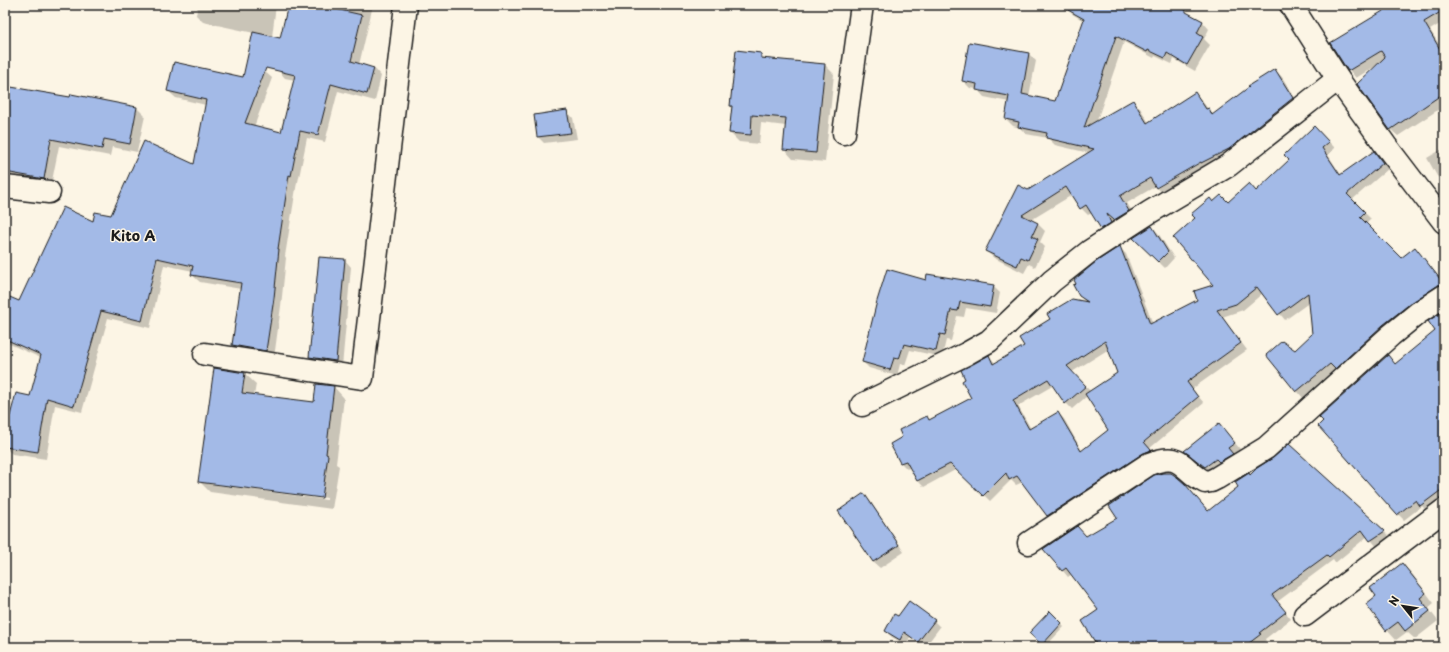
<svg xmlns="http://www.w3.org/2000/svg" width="1449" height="652" viewBox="0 0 1449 652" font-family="'Playpen Sans',sans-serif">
  <rect width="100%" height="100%" fill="#fcf5e5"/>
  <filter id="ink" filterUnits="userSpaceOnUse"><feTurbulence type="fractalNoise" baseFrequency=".025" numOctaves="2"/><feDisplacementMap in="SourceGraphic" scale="8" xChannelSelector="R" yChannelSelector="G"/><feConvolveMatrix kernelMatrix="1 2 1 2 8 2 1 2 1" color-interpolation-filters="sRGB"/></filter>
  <g filter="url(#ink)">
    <g fill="#0003" fill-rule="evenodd">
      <polygon points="198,5 276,5 272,37 203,22 196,15"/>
      <polygon points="296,5 373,5 359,65 374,68 381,76 375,101 338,91 325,142 307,138 298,182 297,182 285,256 286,258 281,306 274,358 240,353 233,345 241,289 200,282 192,275 193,271 164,265 150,328 108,318 82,412 55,405 46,459 12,454 5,447 5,441 11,417 30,397 41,358 5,342 5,296 19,303 94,223 111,217 195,165 206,105 176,98 168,91 244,78 264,71 272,78 254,127 282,134 295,80 285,78 278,70"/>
      <polygon points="1068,5 1170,5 1202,21 1209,29 1204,39 1210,45 1195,71 1174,59 1172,64 1155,56 1154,58 1124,42 1096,123 1133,101 1140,108 1149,123 1195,94 1202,101 1208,109 1214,115 1275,70 1282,77 1300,106 1236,156 1164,194 1157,188 1205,160 1204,158 1157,186 1157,188 1156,186 1127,203 1136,218 1122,227 1113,218 1117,230 1109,235 1102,228 1092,213 1088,215 1081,208 1072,195 1031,220 1038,224 1045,231 1040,242 1045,247 1035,267 1029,264 1024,273 994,258 986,251 1028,192 1089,153 1055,145 1048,138 1026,134 1020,128 1013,126 1006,119 1009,102 984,97 977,89 970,88 963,81 1029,54 1036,61 1029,96 1055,102 1084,21 1074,15 1066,8"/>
      <polygon points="1395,5 1433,5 1443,22 1430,30 1444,52 1444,106 1398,136 1390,129 1377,65 1356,78 1349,70"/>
      <polygon points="761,54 766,60 825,65 834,74 825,162 793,159 784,149 786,126 761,123 759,144 739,142 730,133 733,107 731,105"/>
      <polygon points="5,86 137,108 145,116 137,152 112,147 110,156 59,146 51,186 5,180"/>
      <polygon points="567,111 573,118 577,139 544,143 538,137 535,116"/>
      <path d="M1314,127l21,21 -7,7 13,20 33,-23 6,7 8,10 -36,31 19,19 -5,5 35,36 20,-5 23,28v8l-107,79 -34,28 -35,-43 27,-4 18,-16 -3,-33 -25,18 -22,-27 -20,17 -21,7 25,33 -55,39 12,14 -54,45 6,9 -102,65 -31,-40 -7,3 -5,-5 -21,21 -33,-32 -33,18 -6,-6 -7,-14 -4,2 -6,-6 -10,-19 12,-7 23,-20 4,3 42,-22 17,-42 7,8 29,-18 61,-44 -6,-6 40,-48 6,6 27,70 46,-23 16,-16 -2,-82h15l28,-11 34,-32zM1109,349l10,24 -28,19 -19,-20zM1054,385l12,18 6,6 15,-13 23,34 -28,21 -18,-32 -6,-6 -27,16 -13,-23z"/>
      <polygon points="1444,148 1444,182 1443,182 1437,176 1427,158"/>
      <polygon points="1152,227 1158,233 1174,258 1165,268 1134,238"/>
      <polygon points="345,260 351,267 342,367 317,363 310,357"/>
      <polygon points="927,281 993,286 1000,293 996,313 966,308 964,317 957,316 951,341 946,340 942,357 910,350 905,365 900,364 897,376 869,368 863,362"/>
      <polygon points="1444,312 1444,498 1427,511 1422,506 1404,520 1398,514 1396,365 1437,332"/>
      <path d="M215,369l30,5 11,10 -2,12 60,7 20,-16 10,11 -8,66 3,2 -7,43 -122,-17 -11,-11zM210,482l117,16v2l-117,-16z"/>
      <polygon points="1225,431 1240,449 1234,454 1239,460 1212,473 1186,451"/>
      <polygon points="1289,445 1390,537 1377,547 1368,536 1335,563 1333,560 1277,602 1291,619 1265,639 1266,641 1258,647 1099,647 1100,611 1072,574 1068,577 1045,549 1086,537 1185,484 1209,512"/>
      <polygon points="864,495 870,501 904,552 880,568 873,562"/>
      <polygon points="1402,564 1412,574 1434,603 1428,608 1438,621 1415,639 1407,632 1396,640 1387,630 1367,604 1377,596"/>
      <polygon points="1050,613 1064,627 1045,647 1031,633"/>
      <polygon points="898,617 934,621 940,627 925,647 910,637 906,645 892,637 886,631"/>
    </g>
    <g fill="#a3bae7" stroke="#1c1c1c" fill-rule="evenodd">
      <path d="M288,5h30l44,10 -11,46 23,7 -7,26 -36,-10 -13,51 -18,-4 -9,45 -2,-1 -11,74h1l-5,49 -8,53 -34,-6 9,-62 -50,-8 2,-9 -36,-8 -15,63 -41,-10 -27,95 -27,-8 -9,54 -33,-5v-12l3,-19h2l6,-23 14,3 11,-41 -36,-16v-44l14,6 44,-94 30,14 2,-9 16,3 33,-74 50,23 12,-64 -39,-9 7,-29 69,15 10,-45 27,6zM266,68l29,7 -14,57 -36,-9z"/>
      <polygon points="1059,5 1174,5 1186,10 1186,12 1203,21 1197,33 1203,37 1187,65 1167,53 1165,58 1148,50 1147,52 1116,36 1084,128 1133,100 1147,123 1195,92 1206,109 1209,108 1212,115 1249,87 1248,86 1275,69 1293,98 1229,149 1201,163 1201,162 1156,188 1150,178 1120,196 1129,211 1114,220 1107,214 1111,223 1101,229 1086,205 1080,209 1066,187 1022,215 1038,223 1032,236 1038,239 1028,260 1021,257 1017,266 985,251 1018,185 1028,190 1094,149 1046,138 1047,133 1018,127 1019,122 1005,119 1009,96 976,90 977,84 962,81 969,42 1029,53 1022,94 1055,101 1084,19"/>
      <polygon points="1393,5 1444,5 1444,10 1424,22 1444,56 1444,93 1390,130 1357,84 1385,57 1381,51 1348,71 1330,43"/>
      <polygon points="736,50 761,53 761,58 825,64 816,153 783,150 786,118 752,115 751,135 729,133 732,106 730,106"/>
      <polygon points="5,86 70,97 71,94 137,107 130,144 104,139 102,149 51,139 44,179 5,172"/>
      <polygon points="567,110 571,133 537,137 534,115"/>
      <path d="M1314,126l15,16 -7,6 18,27 34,-24 9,12 -36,31 18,18 -5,5 41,41 14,-11 29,37 -7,2 -26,17 -28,22 -48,44 -5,-5 -34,28 -30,-37 16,-14 13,9 17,-16 -4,-41 -30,22 -21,-28 -21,17 -19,6 24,33 -54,39 11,15 -54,45 7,8 -9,4 -95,62 -30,-40 -8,4 -3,-7 -23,23 -33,-32 -33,17 -11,-20 -6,2 -10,-19 12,-7 -3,-7 28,-14 2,4 42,-22 -9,-17 3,-2 -4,-9 28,-15 4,9 31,-18 -5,-8 31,-19 -3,-5 25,-15 16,3 -9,-6 -6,-11 3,-1 -2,-4 23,-19 23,-15 30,78 47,-24 -3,-9 19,-6 -40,-47 22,-20 -4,-4 19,-16 3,4 8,-7 7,7 21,-19 7,8 33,-31 -5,-5zM1105,341l12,32 -32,21 23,36 -27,21 -23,-39 -29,17 -16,-29 35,-21 17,25 21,-18 -19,-20z"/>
      <polygon points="1152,226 1168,252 1158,262 1133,238"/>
      <polygon points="319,257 345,259 336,361 309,357"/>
      <polygon points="887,269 926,280 927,274 994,285 990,307 960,302 958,311 951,310 945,335 940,334 936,351 904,344 899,359 894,358 890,370 862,362 877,301"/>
      <polygon points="1444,311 1444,488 1420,506 1416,500 1397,515 1318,426 1323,421 1319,417 1388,355 1395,364 1435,331 1428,321"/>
      <polygon points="214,368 245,373 242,393 314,402 316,384 334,386 326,454 328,455 322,498 198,482"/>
      <polygon points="1219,423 1235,443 1228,448 1233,454 1219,462 1216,459 1205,467 1184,451"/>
      <polygon points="1289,444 1385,531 1370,541 1362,530 1329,557 1327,555 1272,595 1286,612 1259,633 1261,634 1244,647 1098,647 1082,621 1098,610 1066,568 1062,571 1043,549 1077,526 1086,536 1117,518 1109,506 1154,475 1163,473 1171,473 1177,477 1185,484 1208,511 1238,487 1235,482 1249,473 1250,475 1257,468 1274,457"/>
      <polygon points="864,493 899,545 873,562 838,511"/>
      <polygon points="1402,563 1426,593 1420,598 1430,611 1405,631 1398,622 1386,631 1366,604 1376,596 1370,588"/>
      <polygon points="909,601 935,620 918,642 904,632 900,640 885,631 894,614 898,616"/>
      <polygon points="1050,611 1062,623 1042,645 1029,633"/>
    </g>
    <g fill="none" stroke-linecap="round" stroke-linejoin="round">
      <defs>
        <g id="street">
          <polyline points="1291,5 1338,79 1386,146 1444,222"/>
          <polyline points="844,133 862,5"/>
          <polyline points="5,187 49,192"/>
          <polyline points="205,354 362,378 406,5"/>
          <polyline points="862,405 966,354 989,341 1052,281 1090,251 1150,212 1229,165 1338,79"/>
          <path d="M1029,543l120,-79c34,-13 31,5 56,18l6,-1 6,-3 49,-30 125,-113 27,-22 26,-17"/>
          <polyline points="1305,615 1444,510"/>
        </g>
      </defs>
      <use href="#street" stroke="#1c1c1c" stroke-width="25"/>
      <use href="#street" stroke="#fcf5e5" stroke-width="22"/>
    </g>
  </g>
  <g text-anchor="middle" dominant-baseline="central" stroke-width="3" stroke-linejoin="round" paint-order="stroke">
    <g font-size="14" font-weight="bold" fill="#1c1c1c" stroke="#fcf5e5">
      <text x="133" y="235">Kito A</text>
    </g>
  </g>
  <rect width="1449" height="652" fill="none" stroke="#fcf5e5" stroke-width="20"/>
  <rect x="10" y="10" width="1429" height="632" fill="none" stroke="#1c1c1c" stroke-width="1.5" filter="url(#ink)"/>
  <g transform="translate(1403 606) rotate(300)" stroke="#fcf5e5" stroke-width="3" paint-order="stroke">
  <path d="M0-3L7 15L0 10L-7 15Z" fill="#1c1c1c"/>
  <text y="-6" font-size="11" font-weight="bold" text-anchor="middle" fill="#1c1c1c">N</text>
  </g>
</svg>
